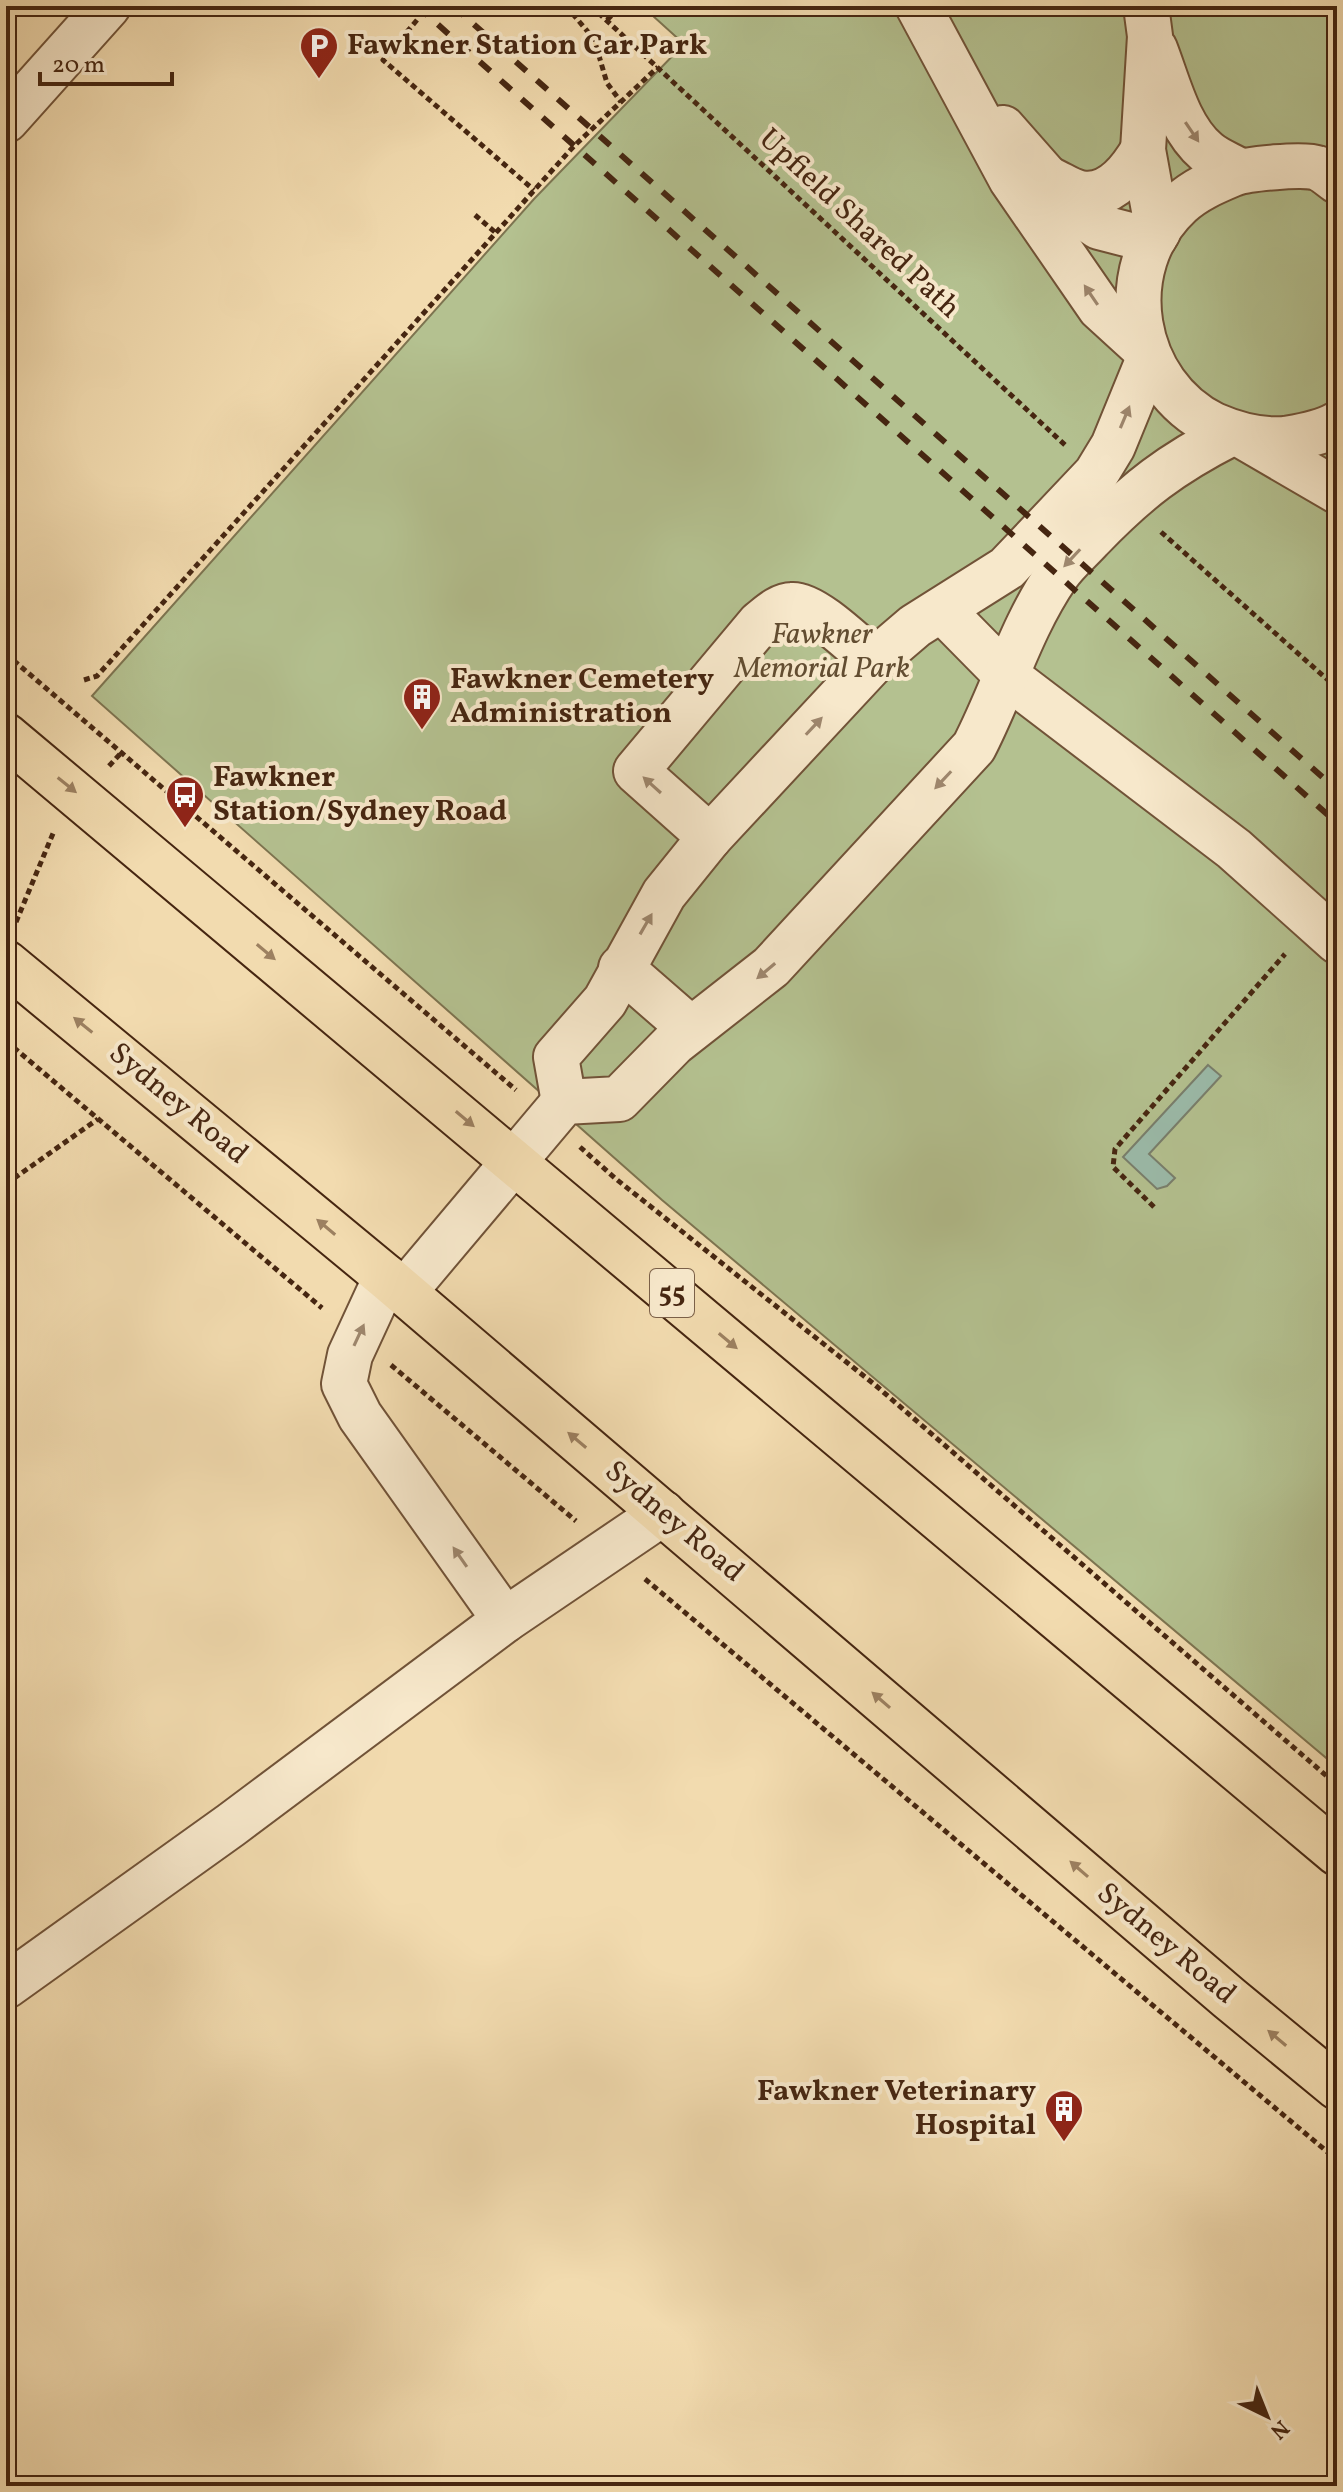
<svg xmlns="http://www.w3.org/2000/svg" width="1343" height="2492" viewBox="0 0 1343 2492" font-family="Vollkorn,serif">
  <rect width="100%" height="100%" fill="#f2dbaf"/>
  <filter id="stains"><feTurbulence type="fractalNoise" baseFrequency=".0025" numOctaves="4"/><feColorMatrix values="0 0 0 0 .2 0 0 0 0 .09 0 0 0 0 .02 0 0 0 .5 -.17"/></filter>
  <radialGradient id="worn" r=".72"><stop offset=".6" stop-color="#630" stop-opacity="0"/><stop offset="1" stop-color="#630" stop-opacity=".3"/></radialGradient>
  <polygon fill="#b4c190" stroke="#7d7450" stroke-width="2" points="642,6 1337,6 1337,1767 662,1200 92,696 534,199 684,44"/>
  <polygon fill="#9bbbaa" stroke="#797f6d" stroke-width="2" points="1208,1065 1221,1076 1149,1154 1175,1178 1167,1186 1157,1189 1123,1157"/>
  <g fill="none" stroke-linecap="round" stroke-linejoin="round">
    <defs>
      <g id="minor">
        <polyline points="918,6 1011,179 1100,308 1146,350"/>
        <polyline points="1146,6 1150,36 1143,150 1158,232"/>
        <path d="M1155,49c13,33 23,79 52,103 9,8 23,13 33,19"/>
        <polyline points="6,120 108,6"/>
        <polyline points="1003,128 1077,212 1099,227 1134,236 1155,237"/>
        <path d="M1051,180c9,4 19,11 29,13 29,6 50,-21 63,-43"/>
        <path d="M1337,181c-6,-4 -13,-11 -20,-13 -13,-5 -71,1 -84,6 -19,8 -38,16 -53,30 -69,64 -48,181 34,221 23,10 46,16 71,14 17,-3 37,-6 52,-15"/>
        <polyline points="1246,438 1337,491"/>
        <polyline points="942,610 1007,676 1234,849 1337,941"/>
        <path d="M710,837l-74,-66 124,-148c9,-7 20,-18 32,-18 21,-2 66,43 82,56"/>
        <polyline points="621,968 691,1029"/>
        <polyline points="564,1102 556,1057 605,1001 664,894 710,837 874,661 915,626 1007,568 1096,474 1113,446 1149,358"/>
        <polyline points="386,1277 350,1355 344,1384 360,1416 505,1620"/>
        <path d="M404,1292l160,-190 55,-3 55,-56 97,-76 203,-220c29,-56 47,-120 83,-172 9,-13 22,-24 33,-36 47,-49 81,-75 142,-106"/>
        <polyline points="6,1986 231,1825 505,1620 663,1513"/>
      </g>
      <g id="highway">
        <polyline points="6,736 1337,1853"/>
        <polyline points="6,963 386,1277 1229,1998 1337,2087"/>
      </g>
    </defs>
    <use href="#minor" stroke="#715338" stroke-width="48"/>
    <use href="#highway" stroke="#462611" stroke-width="48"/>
    <g stroke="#462611" stroke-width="5" stroke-dasharray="6 4" stroke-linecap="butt">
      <polyline points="566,6 594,39 607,83 621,102"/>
      <polyline points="591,6 1065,445"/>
      <polyline points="417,20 383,60 534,190"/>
      <polyline points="607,20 621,6"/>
      <polyline points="475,215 496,233"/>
      <polyline points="1161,532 1337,688"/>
      <polyline points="6,654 516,1090"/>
      <polyline points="84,680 97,676 574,146 658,67"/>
      <polyline points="109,766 122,752"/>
      <polyline points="16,922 54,831"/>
      <polyline points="6,1041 322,1308"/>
      <polyline points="580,1147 616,1179 874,1384 1337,1785"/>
      <polyline points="6,1184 98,1119"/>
      <polyline points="1154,1207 1113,1167 1115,1149 1285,954"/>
      <polyline points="391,1365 576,1521"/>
      <polyline points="645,1579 1337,2160"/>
    </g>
    <use href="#minor" stroke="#f7e8cb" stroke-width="44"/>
    <use href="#highway" stroke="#f2dbaf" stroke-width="44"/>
    <g stroke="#462611" stroke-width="6" stroke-dasharray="14 14" stroke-linecap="butt">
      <polyline points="417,6 1337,823"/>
      <polyline points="453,6 1337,790"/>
    </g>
  </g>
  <defs><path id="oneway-solid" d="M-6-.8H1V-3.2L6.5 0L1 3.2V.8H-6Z" transform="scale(2)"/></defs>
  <g fill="#9e876e">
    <use href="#oneway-solid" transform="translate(1192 132) rotate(56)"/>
    <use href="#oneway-solid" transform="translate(1091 295) rotate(-124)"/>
    <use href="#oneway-solid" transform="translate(1125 417) rotate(-67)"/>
    <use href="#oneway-solid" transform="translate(1072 558) rotate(133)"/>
    <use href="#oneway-solid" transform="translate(814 726) rotate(-47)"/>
    <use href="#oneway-solid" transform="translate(943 780) rotate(133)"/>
    <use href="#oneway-solid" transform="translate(652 785) rotate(-138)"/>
    <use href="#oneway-solid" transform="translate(646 924) rotate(-60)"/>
    <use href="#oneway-solid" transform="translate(766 971) rotate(140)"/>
    <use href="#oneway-solid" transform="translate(359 1335) rotate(-65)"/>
    <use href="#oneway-solid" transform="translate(460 1557) rotate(-125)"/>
  </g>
  <g fill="#9c8060">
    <use href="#oneway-solid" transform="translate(67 785) rotate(39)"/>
    <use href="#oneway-solid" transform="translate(266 952) rotate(40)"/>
    <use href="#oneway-solid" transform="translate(83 1025) rotate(-141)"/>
    <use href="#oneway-solid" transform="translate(465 1119) rotate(40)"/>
    <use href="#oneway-solid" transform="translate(326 1227) rotate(-140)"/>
    <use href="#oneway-solid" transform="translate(728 1341) rotate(40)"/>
    <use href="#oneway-solid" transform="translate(577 1440) rotate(-140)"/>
    <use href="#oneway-solid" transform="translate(881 1700) rotate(-139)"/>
    <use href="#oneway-solid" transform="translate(1079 1869) rotate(-139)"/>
    <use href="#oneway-solid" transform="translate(1277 2038) rotate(-140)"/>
  </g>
  <defs>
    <symbol id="parking-pin" viewBox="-11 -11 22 30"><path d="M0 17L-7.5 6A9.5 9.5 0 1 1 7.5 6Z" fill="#8f2418" stroke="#f7e8cb"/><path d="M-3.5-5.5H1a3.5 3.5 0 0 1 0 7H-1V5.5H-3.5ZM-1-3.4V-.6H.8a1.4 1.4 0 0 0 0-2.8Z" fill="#fff"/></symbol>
    <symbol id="building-pin" viewBox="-11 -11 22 30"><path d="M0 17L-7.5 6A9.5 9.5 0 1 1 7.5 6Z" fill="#8f2418" stroke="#f7e8cb"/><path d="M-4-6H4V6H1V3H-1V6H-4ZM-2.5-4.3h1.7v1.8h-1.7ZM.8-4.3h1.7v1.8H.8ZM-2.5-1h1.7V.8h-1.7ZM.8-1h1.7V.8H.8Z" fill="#fff"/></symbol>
    <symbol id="bus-pin" viewBox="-11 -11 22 30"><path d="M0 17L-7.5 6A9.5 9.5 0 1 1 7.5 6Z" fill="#8f2418" stroke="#f7e8cb"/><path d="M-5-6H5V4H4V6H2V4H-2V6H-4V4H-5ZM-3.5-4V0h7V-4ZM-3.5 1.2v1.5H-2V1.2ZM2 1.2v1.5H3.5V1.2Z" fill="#fff"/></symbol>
  </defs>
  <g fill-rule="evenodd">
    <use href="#parking-pin" x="297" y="24" width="44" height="60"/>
    <use href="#building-pin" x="400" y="675" width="44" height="60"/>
    <use href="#bus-pin" x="163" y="773" width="44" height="60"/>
    <use href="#building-pin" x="1042" y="2087" width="44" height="60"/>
  </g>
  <g text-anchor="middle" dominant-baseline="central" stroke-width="8" stroke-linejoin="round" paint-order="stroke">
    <rect fill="#f7e8cb" stroke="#7b6049" stroke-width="2" x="650" y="1269" width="44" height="48" rx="6"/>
    <g font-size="28" font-weight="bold" fill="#462611">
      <text x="672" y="1293">55</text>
    </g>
    <g font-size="30" font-weight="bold" fill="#462611" stroke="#f7e8cb" text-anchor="start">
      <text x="347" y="46">Fawkner Station Car Park</text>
      <text x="450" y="680">Fawkner Cemetery<tspan x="450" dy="34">Administration</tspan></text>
      <text x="213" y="778">Fawkner<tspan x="213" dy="34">Station/Sydney Road</tspan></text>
      <text x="1036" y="2092" text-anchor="end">Fawkner Veterinary<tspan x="1036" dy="34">Hospital</tspan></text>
    </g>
    <g font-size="30" fill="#462611" stroke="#f7e8cb">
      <text transform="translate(859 224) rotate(43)">Upfield Shared Path</text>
      <text transform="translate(178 1104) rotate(40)">Sydney Road</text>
      <text transform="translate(674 1522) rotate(40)">Sydney Road</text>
      <text transform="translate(1166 1944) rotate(40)">Sydney Road</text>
    </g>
    <g font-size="30" font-style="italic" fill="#624d31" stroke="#f7e8cb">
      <text x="822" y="635">Fawkner<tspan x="822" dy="34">Memorial Park</tspan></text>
    </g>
  </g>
  <rect width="1343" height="2492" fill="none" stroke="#f2dbaf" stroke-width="32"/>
  <rect x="8" y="8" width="1327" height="2476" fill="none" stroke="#462611" stroke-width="4"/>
  <rect x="16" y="16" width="1311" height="2460" fill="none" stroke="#462611" stroke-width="2"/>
  <g transform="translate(1267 2416) rotate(137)" stroke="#f7e8cb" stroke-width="6" paint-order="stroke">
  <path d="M0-6L14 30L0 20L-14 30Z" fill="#462611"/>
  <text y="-12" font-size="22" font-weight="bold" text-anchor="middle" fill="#462611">N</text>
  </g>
  <path d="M40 72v12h132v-12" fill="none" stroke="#462611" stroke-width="4"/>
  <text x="52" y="72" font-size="24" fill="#462611" stroke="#f7e8cb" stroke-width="6" paint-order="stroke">20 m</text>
  <rect width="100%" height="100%" filter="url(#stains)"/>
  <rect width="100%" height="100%" fill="url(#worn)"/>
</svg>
